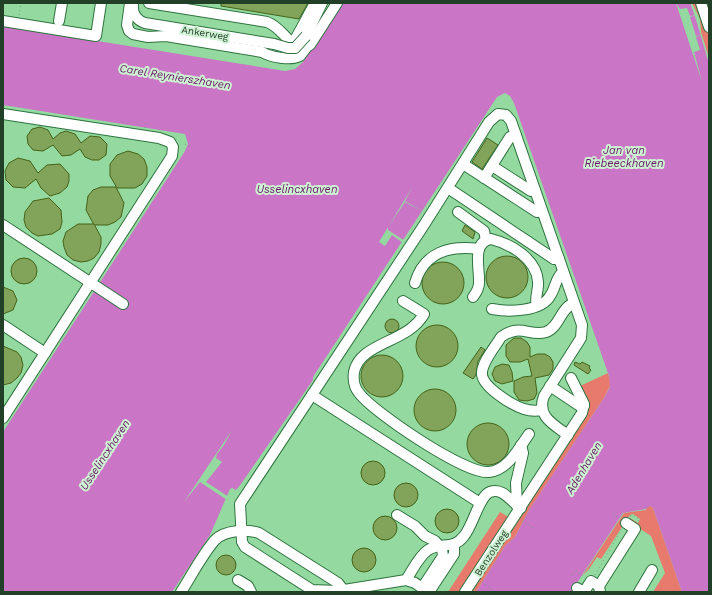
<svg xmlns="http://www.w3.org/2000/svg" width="712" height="595" viewBox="0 0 712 595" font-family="'Work Sans',sans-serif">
  <rect width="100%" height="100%" fill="#94daa0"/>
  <g fill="#e77a6c">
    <polygon points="692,3 699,5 709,34 709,58 701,32 700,19"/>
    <polygon points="608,373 611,384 604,398 529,510 515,537 505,546 476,592 469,592 487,569 485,568 506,535 508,536 516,525 514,524 587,412 580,386"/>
    <polygon points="650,506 653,508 682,592 653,592 665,573 651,536 628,521 630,518 638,523 640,519 633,514 630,515 601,559 597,557 589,569 583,575 624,513 646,510 647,507"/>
    <polygon points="500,512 510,518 462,592 448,592"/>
  </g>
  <path fill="#ca75c5" d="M342,3h348c8,20 12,39 19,60v529h-27l-29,-84 -3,-2 -4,3 -23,4 -52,79h-95l29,-46 10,-9 14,-27 75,-112 6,-11 -1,-11 -95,-273 -4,-7 -5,-3 -8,4 -184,280v3l-72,104 -5,6 -4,-2 -2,1 -20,46 -38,57h-169v-160l182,-281 3,-7 -3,-10 -182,-29v-79l282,45 10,-2 8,-7z"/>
  <g fill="#94daa0">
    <polygon points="676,3 680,9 687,8 690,16 697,15 690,17 696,36 702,35 696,37 700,50 694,52 702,82"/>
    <polygon points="413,186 405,201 424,212 405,202 388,227 388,230 405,241 403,243 392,235 385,246 379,242"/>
    <polygon points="232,430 224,445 217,454 216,458 222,462 206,482 229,497 227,500 200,482 184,502"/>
  </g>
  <g fill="#82a35a" stroke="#456317">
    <polygon points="221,3 308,3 299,19 221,6"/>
    <polygon points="40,127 48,130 53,139 60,133 66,131 75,134 81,143 90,136 100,137 107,144 106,155 99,160 92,160 85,157 80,149 71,155 62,156 53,145 43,151 33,150 28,144 27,136 32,129"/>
    <polygon points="487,138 498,145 482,169 472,162"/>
    <polygon points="128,151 138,154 144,159 147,167 147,176 142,184 135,188 117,188 110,176 110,164 117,155"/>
    <polygon points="18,158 30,161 38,173 47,165 60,164 69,174 69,181 67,187 60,193 50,196 41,188 36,179 25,188 13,187 6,180 5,171 9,163"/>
    <polygon points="101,187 116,187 124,203 121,217 115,222 108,225 94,225 86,210 88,196 93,190"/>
    <polygon points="49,198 61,210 62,222 60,229 52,234 38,236 32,233 26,227 24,220 25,212 33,201"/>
    <polygon points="78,224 94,224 101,237 101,244 99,252 94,258 88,261 81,262 73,260 67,255 64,247 63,241 66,232"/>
    <polygon points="465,225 475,232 473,239 462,231"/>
    <circle cx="507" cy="277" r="21"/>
    <circle cx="24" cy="271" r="13"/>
    <circle cx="443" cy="283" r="21"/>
    <polygon points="3,287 13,291 17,300 13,310 3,314"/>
    <circle cx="392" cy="326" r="7"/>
    <circle cx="437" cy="346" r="21"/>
    <polygon points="514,338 521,338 527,342 530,347 530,357 537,354 545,354 550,357 553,362 553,369 549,375 535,378 537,393 534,399 527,401 519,400 514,392 514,381 523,377 532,376 528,359 520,362 510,362 506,356 506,345"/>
    <polygon points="3,346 17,352 21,357 23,365 21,373 17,378 11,383 3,385"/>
    <polygon points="481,347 485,350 478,361 476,375 473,379 463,373"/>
    <circle cx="382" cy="376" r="21"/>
    <polygon points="575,362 580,364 582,362 590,366 589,368 591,370 588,374 574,365"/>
    <polygon points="502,364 509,365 512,372 513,381 502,384 495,381 492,374 495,367"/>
    <circle cx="435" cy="410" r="21"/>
    <circle cx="488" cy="444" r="21"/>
    <circle cx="373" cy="473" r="12"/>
    <circle cx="406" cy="495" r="12"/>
    <circle cx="447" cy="521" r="12"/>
    <circle cx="385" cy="528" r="12"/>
    <circle cx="364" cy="560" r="12"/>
    <circle cx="226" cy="565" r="10"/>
  </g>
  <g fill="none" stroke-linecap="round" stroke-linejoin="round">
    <defs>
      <g id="minor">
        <path d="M130,3l-3,22 2,6 4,3 15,3 18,-1 96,16c8,5 29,9 38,4l6,-8"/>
        <path d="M149,3l118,19c16,6 18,21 37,26l6,-3 27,-42"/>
        <polyline points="701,3 709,27"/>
        <path d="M133,4c-1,9 3,16 12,19l129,21"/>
        <polyline points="3,21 96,36 101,3"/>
        <polyline points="59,21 62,3"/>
        <polyline points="306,36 322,3"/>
        <polyline points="290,49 315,3"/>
        <polyline points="3,114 159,138 170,142 173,147 172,156 3,418"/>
        <polyline points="463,164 537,212 542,211"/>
        <polyline points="492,166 531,191 535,190"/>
        <polyline points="484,178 510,137 516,135"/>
        <polyline points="448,188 554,259 559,259"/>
        <polyline points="458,212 484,231 486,240"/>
        <polyline points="3,225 123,304"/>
        <path d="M415,283c9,-31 35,-38 64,-34"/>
        <path d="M473,297c3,-4 6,-9 6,-14 1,-14 -8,-41 12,-44 20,5 46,20 47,43 1,8 -4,16 -1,24"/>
        <path d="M403,301l21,13c-16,29 -64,28 -70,58 -1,7 0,15 5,21 14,19 107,82 130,79 19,-2 30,-24 40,-38"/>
        <path d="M492,309c16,3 49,3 58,-13 6,-8 5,-18 13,-24"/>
        <polyline points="3,325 45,353"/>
        <polyline points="550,386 580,406 584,406"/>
        <polyline points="312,395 480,503"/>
        <path d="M542,410c-6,1 -12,1 -18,-1 -12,-4 -44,-23 -42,-37 1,-11 13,-25 19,-35 19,-14 29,0 45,-5 14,-5 14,-24 28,-29"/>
        <polyline points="517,506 516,483 523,453 521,445"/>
        <polyline points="397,515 415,526 425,536 435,541 442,549 443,556 422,588"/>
        <polyline points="238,580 248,586 251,592"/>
        <path d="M406,580c6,-9 13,-24 22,-30 12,-8 26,0 36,-14 9,-10 15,-40 26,-44 13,-5 21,10 31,16"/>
        <polyline points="577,588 584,592 591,581 599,586"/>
        <path d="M181,592c11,-17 21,-37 34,-52 10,-10 32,-11 44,-7l79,50 7,9"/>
        <path d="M428,592l-13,-9 -9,-3 -68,11 -26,-1 -67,-43 -3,-5 -2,-38 184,-279 65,-103 9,-8 8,1 5,6 71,204 -1,13 -37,58c-8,20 10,29 24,39"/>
        <polyline points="429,592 454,554 454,544"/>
        <polyline points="465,592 582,413 584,404 571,378"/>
        <polyline points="600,592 599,586 635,529 626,523"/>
        <polyline points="639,592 652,570"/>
      </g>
    </defs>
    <use href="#minor" stroke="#2e733f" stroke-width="12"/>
    <g stroke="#6ba375" stroke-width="1" stroke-dasharray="1 3" stroke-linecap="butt">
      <polyline points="19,15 21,3"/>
      <polyline points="145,128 147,121"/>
      <polyline points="185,144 191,147"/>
      <polyline points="613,514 619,518"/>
      <polyline points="630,516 633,515 639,519 638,521"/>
      <polyline points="522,521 535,529"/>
      <polyline points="576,571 583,576"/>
      <polyline points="595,575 621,530"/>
      <polyline points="572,576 575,571"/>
      <polyline points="482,582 494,591"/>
      <polyline points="562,592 564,589"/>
    </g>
    <use href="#minor" stroke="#fff" stroke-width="10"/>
    <defs>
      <polyline id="minor-bridge" points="274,44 288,48 295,48 306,36"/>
    </defs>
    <use href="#minor-bridge" stroke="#2e733f" stroke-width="12" stroke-linecap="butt"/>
    <use href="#minor-bridge" stroke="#fff" stroke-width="10"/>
  </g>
  <g text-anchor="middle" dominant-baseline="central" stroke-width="4" stroke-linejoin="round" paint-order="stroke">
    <g font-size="10" fill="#223f28" stroke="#cff1d3">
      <text transform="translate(205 33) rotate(9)">Ankerweg</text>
      <text transform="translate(491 553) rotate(-57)">Benzolweg</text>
    </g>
    <g font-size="11" font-style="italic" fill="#651863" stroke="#cff1d3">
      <text transform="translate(175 77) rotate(9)">Carel Reynierszhaven</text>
      <text x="624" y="150">Jan van<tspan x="624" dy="13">Riebeeckhaven</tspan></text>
      <text x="297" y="189">Usselincxhaven</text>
      <text transform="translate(105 455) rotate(-57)">Usselincxhaven</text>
      <text transform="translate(584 468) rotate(-59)">Adenhaven</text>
    </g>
  </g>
  <rect width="712" height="595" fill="none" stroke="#223f28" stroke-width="8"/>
</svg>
